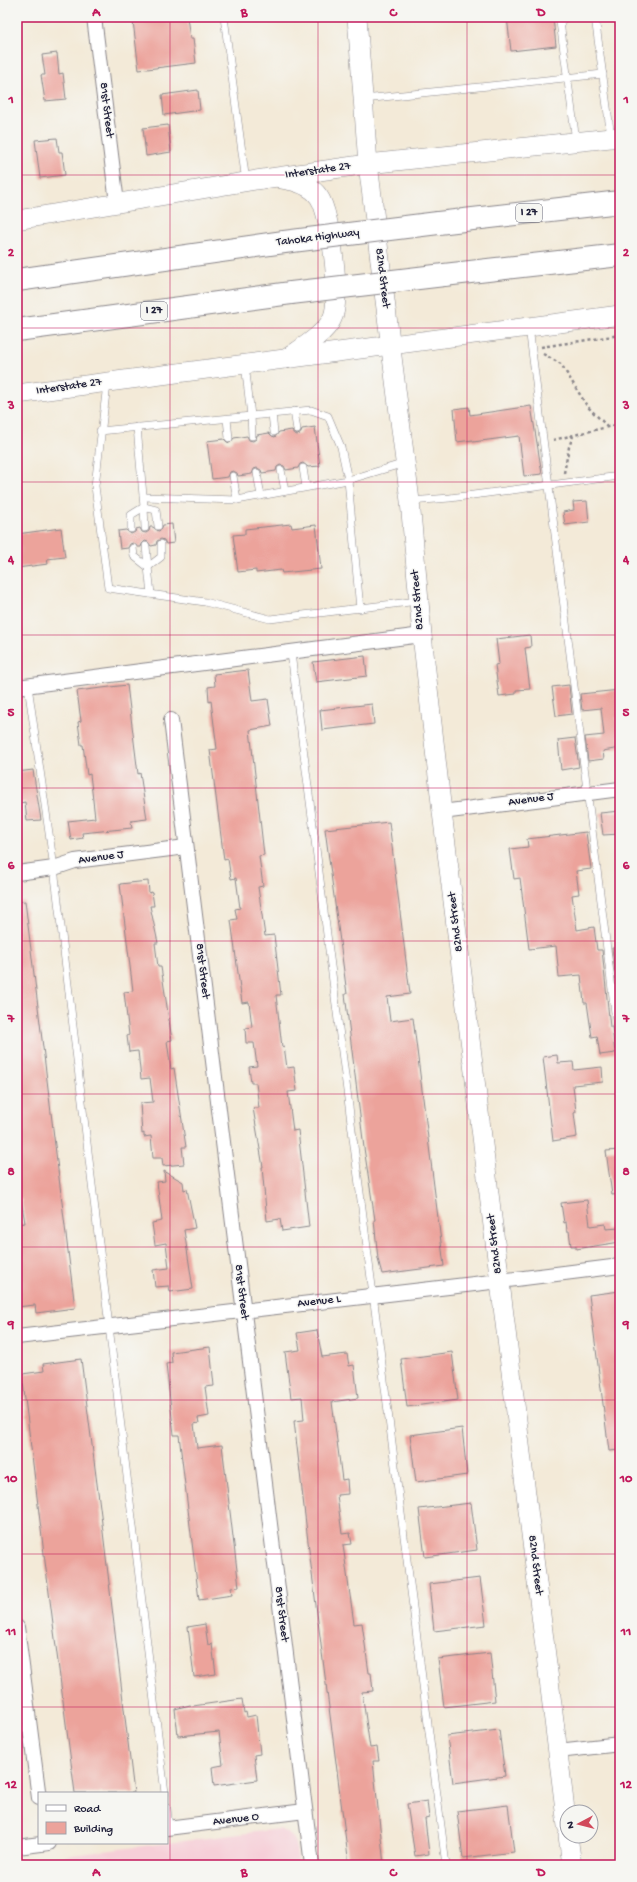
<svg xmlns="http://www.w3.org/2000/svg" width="637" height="1882" viewBox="0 0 637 1882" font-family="'Gochi Hand',sans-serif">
  <rect width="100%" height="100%" fill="#f6f6f2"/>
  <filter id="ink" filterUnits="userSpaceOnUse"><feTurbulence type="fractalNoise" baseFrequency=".025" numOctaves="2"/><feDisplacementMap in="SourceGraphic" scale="8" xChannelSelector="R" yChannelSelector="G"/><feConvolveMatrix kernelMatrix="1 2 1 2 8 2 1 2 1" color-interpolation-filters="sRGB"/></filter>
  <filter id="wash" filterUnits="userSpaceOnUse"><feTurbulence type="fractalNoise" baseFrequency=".012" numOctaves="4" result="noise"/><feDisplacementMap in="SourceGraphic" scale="16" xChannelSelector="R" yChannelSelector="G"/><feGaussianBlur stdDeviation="0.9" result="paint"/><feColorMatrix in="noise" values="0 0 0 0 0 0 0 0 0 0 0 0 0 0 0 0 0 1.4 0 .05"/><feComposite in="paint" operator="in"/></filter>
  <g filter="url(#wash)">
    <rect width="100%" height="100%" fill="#f3ead8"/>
    <polygon fill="#f6cfd8" points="279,1829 287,1832 294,1839 299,1865 17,1865 17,1862"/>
    <g id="blocks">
      <g fill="#eca39b">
        <polygon points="166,17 187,17 190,39 193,39 196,63 139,70 133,21"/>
        <polygon points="507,17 553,17 556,46 511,51"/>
        <polygon points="57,53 59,74 63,73 66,99 45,101 41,75 45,75 42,55"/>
        <polygon points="198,90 200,110 164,115 162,95"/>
        <polygon points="168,125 171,152 146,156 143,128"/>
        <polygon points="57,138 59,152 62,152 65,175 40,178 35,140"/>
        <polygon points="531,406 542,474 524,476 519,436 473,442 473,440 457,442 454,409 469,407 470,415"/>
        <polygon points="315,427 320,466 308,467 303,463 300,464 298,468 286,470 284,466 280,465 277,467 276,471 262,473 261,470 257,468 254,469 252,474 238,476 237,473 233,471 230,472 228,477 212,479 207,441 224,439 227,442 230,443 234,438 247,436 249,440 253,441 256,439 257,435 269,433 272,436 275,437 279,432 292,430 293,433 297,435 300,434 302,429"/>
        <polygon points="587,501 589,522 565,525 563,512 574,510 573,502"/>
        <polygon points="172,524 174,543 166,544 164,540 161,539 157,541 156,545 151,546 148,542 145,541 142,544 141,547 138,547 133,543 130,544 128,548 120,549 118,531 126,530 131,534 135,532 136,529 140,528 142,532 146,533 149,531 150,527 153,527 158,531 161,530 163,525"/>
        <polygon points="291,524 292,528 316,525 321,569 282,573 281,570 256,573 256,570 238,572 233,535 245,534 245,529"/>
        <polygon points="61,528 65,557 47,559 48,564 17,568 17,534"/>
        <polygon points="530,635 531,647 525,648 530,689 516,690 516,694 499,696 495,665 499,664 496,639"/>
        <polygon points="365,656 367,676 316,682 313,662"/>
        <polygon points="248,670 252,701 268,699 272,726 250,730 264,855 259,856 263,886 258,887 265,936 274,935 281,995 276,995 282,1047 284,1046 287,1068 294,1067 297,1091 288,1092 293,1131 298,1130 309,1227 282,1231 280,1219 267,1221 262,1167 263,1167 253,1108 259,1108 256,1083 251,1083 249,1067 257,1066 254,1043 246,1043 245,1028 252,1027 249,1002 242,1003 231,920 237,919 235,909 240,908 236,878 231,879 228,859 224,860 210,750 217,749 211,701 209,702 208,687 215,686 214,674"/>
        <polygon points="127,685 138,774 140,773 147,819 131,821 132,828 82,833 83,838 71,840 68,821 95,818 90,774 87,775 83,745 81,745 78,722 81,721 77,691"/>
        <polygon points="569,685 572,714 556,716 552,687"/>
        <polygon points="620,690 620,717 616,718 620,748 603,751 604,759 588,761 585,737 604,735 601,708 582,710 580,694"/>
        <polygon points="372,704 374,724 322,730 320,710"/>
        <polygon points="575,738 579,767 561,770 558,740"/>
        <polygon points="33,770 41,820 27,821 25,802 20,803 17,772"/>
        <polygon points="620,811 620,834 603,835 600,813"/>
        <polygon points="389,822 410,994 387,997 390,1021 413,1018 444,1266 382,1274 378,1259 374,1220 375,1220 364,1148 345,994 347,994 325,829"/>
        <polygon points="586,832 591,869 576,871 579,894 572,895 577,930 594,927 597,950 602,950 610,1027 612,1027 615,1053 600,1055 597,1036 592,1037 587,1003 584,1003 581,975 559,977 556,946 529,949 520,878 514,879 510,849 528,847 527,839"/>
        <polygon points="148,881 149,893 152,892 154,906 150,906 158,943 155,943 158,967 161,967 172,1040 167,1041 171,1069 174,1068 186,1147 182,1147 184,1164 163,1166 162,1158 153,1158 151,1136 144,1137 144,1133 142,1134 140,1103 153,1102 150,1078 141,1079 138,1051 129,1052 127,1036 129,1035 124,992 133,991 120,884"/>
        <polygon points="25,901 75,1308 36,1313 35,1305 17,1307 17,1224 25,1223 21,1199 17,1200 17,902"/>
        <polygon points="612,948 620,948 620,971 615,971"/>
        <polygon points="557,1055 558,1063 573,1062 574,1070 602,1067 603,1082 573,1085 576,1112 574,1113 577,1137 553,1141 543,1057"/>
        <polygon points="620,1150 620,1194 612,1195 606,1151"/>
        <polygon points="164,1171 183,1182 184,1190 187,1189 195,1228 184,1230 193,1289 170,1292 169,1286 155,1287 153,1270 169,1268 166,1243 155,1245 152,1223 162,1221 157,1182 165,1181"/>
        <polygon points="587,1200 590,1226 605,1224 606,1229 620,1228 620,1242 576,1249 576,1246 571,1246 569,1231 567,1231 566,1222 564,1223 561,1203"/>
        <polygon points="620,1291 620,1450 609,1451 589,1295"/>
        <polygon points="317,1330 322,1357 347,1354 349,1366 354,1365 358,1398 332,1402 342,1480 347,1479 348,1494 337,1495 342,1534 350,1533 352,1544 343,1545 354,1624 362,1623 369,1673 371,1673 373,1691 362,1692 370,1748 377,1747 379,1761 373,1761 384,1865 349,1865 309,1550 294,1421 304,1420 302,1397 291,1398 285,1352 300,1350 297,1333"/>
        <polygon points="210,1347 214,1386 205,1387 209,1416 198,1418 199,1423 194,1424 197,1448 222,1445 239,1587 231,1588 232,1595 199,1600 179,1435 174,1435 166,1364 172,1363 171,1352"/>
        <polygon points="452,1352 458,1400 407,1407 401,1359"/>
        <polygon points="81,1359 101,1515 134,1793 75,1793 44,1554 22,1374 44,1371 43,1364"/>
        <polygon points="462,1428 467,1475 416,1482 410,1435"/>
        <polygon points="471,1503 477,1550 425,1557 419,1509"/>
        <polygon points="480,1578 486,1625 434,1631 429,1584"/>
        <polygon points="205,1624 208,1645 212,1644 216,1674 194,1677 188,1627"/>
        <polygon points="490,1653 495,1701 444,1707 438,1659"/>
        <polygon points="242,1699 244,1713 246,1712 247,1717 256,1715 260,1754 254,1755 257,1780 214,1786 212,1767 223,1765 219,1732 178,1736 175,1709 190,1705 193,1706"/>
        <polygon points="499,1730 505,1776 453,1783 447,1736"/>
        <polygon points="427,1801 429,1818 425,1819 429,1854 415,1856 407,1804"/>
        <polygon points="508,1805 514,1852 463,1858 457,1811"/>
      </g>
    </g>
  </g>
  <g filter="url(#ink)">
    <use href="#blocks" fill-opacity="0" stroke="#8a868a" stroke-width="1"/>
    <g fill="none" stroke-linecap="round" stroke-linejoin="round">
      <defs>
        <g id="lane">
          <polyline points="224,17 246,182"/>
          <polyline points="566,17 560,22 576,141"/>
          <polyline points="595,17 611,137"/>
          <polyline points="364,99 603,74"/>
          <polyline points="529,327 620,1053"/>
          <polyline points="245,364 251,416 311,410 328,416 341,447 348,480 405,463"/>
          <polyline points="107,384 95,486 108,588 205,602 270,619 418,601"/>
          <polyline points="294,411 297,430"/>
          <polyline points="272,414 274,432"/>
          <polyline points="227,419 229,438"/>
          <polyline points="100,431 251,416 252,436"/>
          <polyline points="303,468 306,487"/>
          <polyline points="281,470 285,491"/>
          <polyline points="257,473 261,496"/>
          <polyline points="233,476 237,500"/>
          <polyline points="144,497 237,500 348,480 360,609"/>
          <polyline points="410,501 450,498 620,476"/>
          <polyline points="145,528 144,507 156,510 158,526"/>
          <polyline points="131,529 131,515 144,507 137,427"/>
          <polyline points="146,546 148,567"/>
          <polyline points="133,548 134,556 148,567 151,594"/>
          <polyline points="148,567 161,557 161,544"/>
          <polyline points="291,653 446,1865"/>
          <polyline points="28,686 54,868 165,1793"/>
          <polyline points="17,1729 30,1727"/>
          <polyline points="167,1808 169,1828"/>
        </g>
        <g id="street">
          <polyline points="94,17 117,203"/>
          <polyline points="17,687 422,635"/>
          <polyline points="171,720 312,1865"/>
          <polyline points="442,812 620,789"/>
          <polyline points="17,873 54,868 75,861 186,847"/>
          <polyline points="17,1337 500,1281 620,1266"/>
          <polyline points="17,1627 39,1798"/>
          <polyline points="558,1751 620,1744"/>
          <polyline points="167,1828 305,1811"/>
          <polyline points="17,1847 49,1843"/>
        </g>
        <g id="secondary">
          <polyline points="357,17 368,164 410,501 422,635 442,812 567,1826"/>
          <path d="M282,179c14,2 29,6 37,18 12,17 23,104 13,122 -7,15 -32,30 -46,40"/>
          <polyline points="17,220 256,180 368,164 620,137"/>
          <polyline points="17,394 620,315"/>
          <polyline points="568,1836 572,1865"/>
        </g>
        <g id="highway">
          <polyline points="438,223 620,202"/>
          <polyline points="444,275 620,255"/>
          <polyline points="17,280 284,242"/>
          <polyline points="17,330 291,293"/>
        </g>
      </defs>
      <use href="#lane" stroke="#8a868a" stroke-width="8"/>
      <use href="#street" stroke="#8a868a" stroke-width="16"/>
      <use href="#secondary" stroke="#8a868a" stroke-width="20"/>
      <use href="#highway" stroke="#8a868a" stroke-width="24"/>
      <g stroke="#8a868a" stroke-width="2.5" stroke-dasharray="3 3" stroke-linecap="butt">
        <polyline points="541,347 620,335"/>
        <polyline points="543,354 561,364 587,406 608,427"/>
        <polyline points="553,440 620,424"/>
        <polyline points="564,473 569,447 573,436"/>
      </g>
      <use href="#lane" stroke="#fff" stroke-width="7"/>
      <use href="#street" stroke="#fff" stroke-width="14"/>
      <use href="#secondary" stroke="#fff" stroke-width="19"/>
      <use href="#highway" stroke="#fff" stroke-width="22"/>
      <defs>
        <g id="highway-bridge">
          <polyline points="284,242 438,223"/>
          <polyline points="291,293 444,275"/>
        </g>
      </defs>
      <use href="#highway-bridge" stroke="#8a868a" stroke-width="24" stroke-linecap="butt"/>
      <use href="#highway-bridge" stroke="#fff" stroke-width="22"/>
    </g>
  </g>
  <path fill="none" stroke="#c2185b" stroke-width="1" stroke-opacity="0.55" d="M170,17v1848M318,17v1848M467,17v1848M17,175h603M17,328h603M17,482h603M17,635h603M17,788h603M17,941h603M17,1094h603M17,1247h603M17,1400h603M17,1554h603M17,1707h603"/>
  <g text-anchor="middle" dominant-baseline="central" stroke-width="3" stroke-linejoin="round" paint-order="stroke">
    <g fill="#f6f6f2" stroke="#626272" stroke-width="1">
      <rect x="516" y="204" width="26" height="18" rx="3"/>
      <rect x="141" y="302" width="26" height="18" rx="3"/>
    </g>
    <g font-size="11" font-weight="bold" fill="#22223b">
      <text x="529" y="213">I 27</text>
      <text x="154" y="311">I 27</text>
    </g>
    <g font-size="12" fill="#22223b" stroke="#f6f6f2">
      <text transform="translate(106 110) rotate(83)">81st Street</text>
      <text transform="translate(318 171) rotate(-8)">Interstate 27</text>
      <text transform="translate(318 238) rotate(-7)">Tahoka Highway</text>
      <text transform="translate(382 278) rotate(83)">82nd Street</text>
      <text transform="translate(69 387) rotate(-8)">Interstate 27</text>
      <text transform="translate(418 600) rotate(-95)">82nd Street</text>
      <text transform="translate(531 800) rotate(-8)">Avenue J</text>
      <text transform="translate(101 858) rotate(-8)">Avenue J</text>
      <text transform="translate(456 922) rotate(-97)">82nd Street</text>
      <text transform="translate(202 971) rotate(83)">81st Street</text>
      <text transform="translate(495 1244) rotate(-97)">82nd Street</text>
      <text transform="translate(241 1292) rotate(83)">81st Street</text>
      <text transform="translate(319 1302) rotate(-7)">Avenue L</text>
      <text transform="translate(535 1565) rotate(83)">82nd Street</text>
      <text transform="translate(281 1614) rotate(83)">81st Street</text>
      <text transform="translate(236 1820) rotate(-7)">Avenue O</text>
    </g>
  </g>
  <rect width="637" height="1882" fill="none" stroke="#f6f6f2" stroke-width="44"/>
  <rect x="38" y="1792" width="130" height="52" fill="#f6f6f2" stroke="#a1a1a9"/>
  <rect x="46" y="1805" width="20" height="6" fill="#ffffff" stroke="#a1a1a9"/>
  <text x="74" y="1812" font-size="12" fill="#22223b">Road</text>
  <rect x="46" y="1822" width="20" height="12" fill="#eca39b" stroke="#a1a1a9"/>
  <text x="74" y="1832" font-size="12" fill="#22223b">Building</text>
  <g transform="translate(579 1824) rotate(263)"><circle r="19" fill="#f6f6f2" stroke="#a1a1a9"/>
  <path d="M0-3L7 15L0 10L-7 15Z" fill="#d1495b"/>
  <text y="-6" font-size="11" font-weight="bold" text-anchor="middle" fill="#22223b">N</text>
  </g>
  <rect x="22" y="22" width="593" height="1838" fill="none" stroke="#c2185b" stroke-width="1.5"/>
  <g font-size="13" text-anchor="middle" font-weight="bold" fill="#c2185b">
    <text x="96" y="16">A</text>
    <text x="244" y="16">B</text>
    <text x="393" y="16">C</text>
    <text x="541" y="16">D</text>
    <text x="11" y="103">1</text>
    <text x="626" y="103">1</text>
    <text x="11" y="256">2</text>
    <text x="626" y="256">2</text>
    <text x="11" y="409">3</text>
    <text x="626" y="409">3</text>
    <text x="11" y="563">4</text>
    <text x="626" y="563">4</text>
    <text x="11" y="716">5</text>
    <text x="626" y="716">5</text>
    <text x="11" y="869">6</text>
    <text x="626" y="869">6</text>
    <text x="11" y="1022">7</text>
    <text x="626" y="1022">7</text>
    <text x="11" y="1175">8</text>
    <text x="626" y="1175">8</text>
    <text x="11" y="1328">9</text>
    <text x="626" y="1328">9</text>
    <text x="11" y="1482">10</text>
    <text x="626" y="1482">10</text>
    <text x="11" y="1635">11</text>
    <text x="626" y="1635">11</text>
    <text x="11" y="1788">12</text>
    <text x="626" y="1788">12</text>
    <text x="96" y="1876">A</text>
    <text x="244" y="1876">B</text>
    <text x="393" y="1876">C</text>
    <text x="541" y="1876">D</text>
  </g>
</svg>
